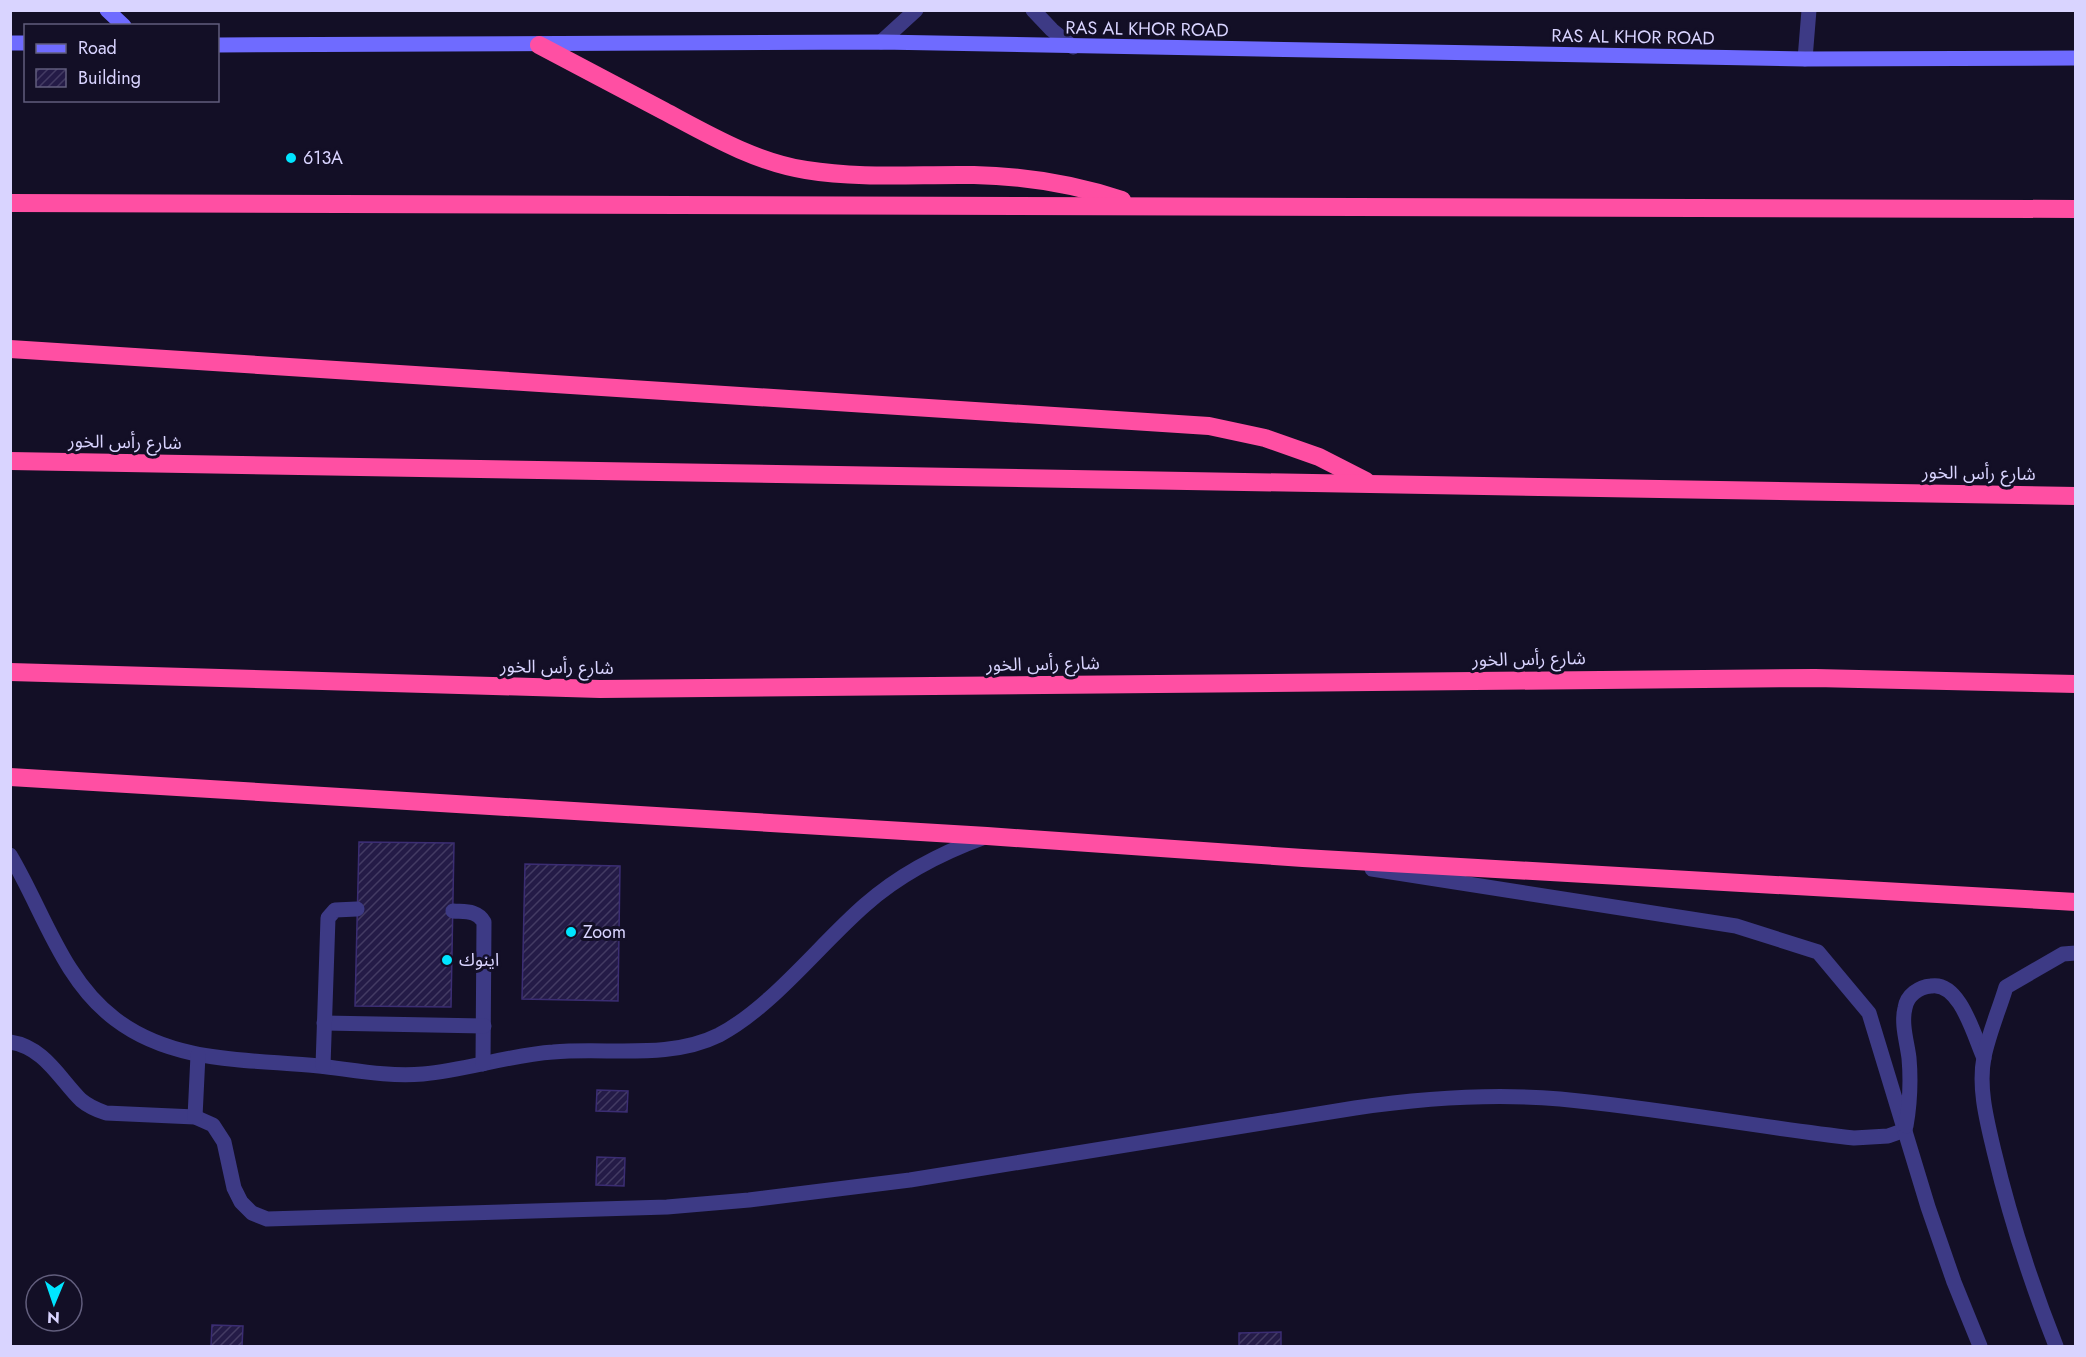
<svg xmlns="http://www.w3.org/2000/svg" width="2086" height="1357" viewBox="0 0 2086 1357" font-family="Jost,'Noto Sans Arabic',sans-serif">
  <defs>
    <pattern id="building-hatch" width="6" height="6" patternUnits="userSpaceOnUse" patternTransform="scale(1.5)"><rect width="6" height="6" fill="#241b47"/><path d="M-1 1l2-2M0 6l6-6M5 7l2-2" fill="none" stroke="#433b63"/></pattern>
  </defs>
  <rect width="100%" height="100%" fill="#130f26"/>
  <g fill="url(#building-hatch)" stroke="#3b2d73" stroke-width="1.5">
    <polygon points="359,842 454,843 451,1007 355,1006"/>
    <polygon points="525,864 620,866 618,1001 522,999"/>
    <polygon points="597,1090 628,1091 627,1112 596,1111"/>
    <polygon points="597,1157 625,1158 624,1186 596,1185"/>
    <polygon points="212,1325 243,1326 242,1346 211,1346"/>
    <polygon points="1281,1332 1281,1346 1239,1346 1239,1333"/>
  </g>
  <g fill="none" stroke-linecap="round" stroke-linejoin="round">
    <g stroke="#3d3a85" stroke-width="15">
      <polyline points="1033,10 1052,30 1073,47"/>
      <polyline points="881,42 916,10"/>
      <polyline points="1805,59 1809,10"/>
      <path d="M10,855c33,55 52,124 105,164 59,45 134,40 204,47 35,4 69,11 104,8 44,-4 86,-19 130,-22 54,-5 116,8 166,-17 53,-28 100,-90 146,-130 35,-31 76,-52 120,-68"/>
      <path d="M453,911c12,1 24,-1 31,11l-1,142"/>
      <polyline points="324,1023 484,1026"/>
      <path d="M10,1042c34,5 49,36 71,58 7,6 16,10 25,13l89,4 18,8 11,17 10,46 7,14 11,11 15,6 400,-12 82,-7 161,-20 445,-72c68,-10 136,-15 205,-9 98,9 196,28 294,39l34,-2 17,-6"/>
      <polyline points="323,1066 328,918 335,910 357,909"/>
      <polyline points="195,1117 198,1055"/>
    </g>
    <g stroke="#3d3a85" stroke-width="15">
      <polyline points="1372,869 1736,926 1818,952 1869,1013 1928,1207 1954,1282 1980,1346"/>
      <path d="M1906,1126c4,-23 5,-45 3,-68 -2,-16 -8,-34 -4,-50 2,-13 14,-21 26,-22 29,-5 43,50 53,72"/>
      <path d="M2056,1346c-25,-63 -46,-128 -62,-195 -7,-30 -16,-63 -10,-94 5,-24 15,-47 22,-70l57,-33 13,-1"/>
    </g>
    <g stroke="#6f6bff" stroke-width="15">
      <polyline points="107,10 124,26"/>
      <polyline points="10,43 26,43"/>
      <polyline points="218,45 881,42 1805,59 2076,58"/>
    </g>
    <g stroke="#ff4fa3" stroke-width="18">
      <path d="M539,45c42,22 83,44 125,66 45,24 91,51 142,59 55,9 113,4 168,5 51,1 100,9 148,25"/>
      <polyline points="10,203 2076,209"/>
      <polyline points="10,349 1209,426 1265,438 1319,457 1366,481"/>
      <polyline points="10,461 2076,496"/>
      <polyline points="10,672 600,689 1815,678 2076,684"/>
      <polyline points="10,777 987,836 1303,858 2076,902"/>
    </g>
  </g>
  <g fill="#00e5ff" stroke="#130f26" stroke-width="2">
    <circle cx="291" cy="158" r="6"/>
    <circle cx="571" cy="932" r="6"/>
    <circle cx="447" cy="960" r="6"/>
  </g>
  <g text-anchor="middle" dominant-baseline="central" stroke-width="6" stroke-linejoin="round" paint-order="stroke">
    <g font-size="18" fill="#d9d4ff" stroke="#130f26">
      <text transform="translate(1147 29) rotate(1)">RAS AL KHOR ROAD</text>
      <text transform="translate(1633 37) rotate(1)">RAS AL KHOR ROAD</text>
      <text transform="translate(125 442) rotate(1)">شارع رأس الخور</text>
      <text transform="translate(1979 473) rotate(1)">شارع رأس الخور</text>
      <text transform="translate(1529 659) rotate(-1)">شارع رأس الخور</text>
      <text transform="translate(1043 664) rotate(-1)">شارع رأس الخور</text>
      <text transform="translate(557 667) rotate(1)">شارع رأس الخور</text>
    </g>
    <g font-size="18" fill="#d9d4ff" stroke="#130f26" text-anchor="start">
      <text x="303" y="158">613A</text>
      <text x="583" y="932">Zoom</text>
      <text x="459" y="960">اينوك</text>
    </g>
  </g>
  <rect width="2086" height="1357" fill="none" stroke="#d9d4ff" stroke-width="24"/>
  <rect x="24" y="24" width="195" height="78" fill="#130f26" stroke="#625e7d" stroke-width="1.5"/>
  <rect x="36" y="44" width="30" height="9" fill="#6f6bff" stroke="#625e7d" stroke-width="1.5"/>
  <text x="78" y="54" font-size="18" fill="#d9d4ff">Road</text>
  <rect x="36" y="69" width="30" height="18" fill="url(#building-hatch)" stroke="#625e7d" stroke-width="1.5"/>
  <text x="78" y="84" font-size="18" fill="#d9d4ff">Building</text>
  <g transform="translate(54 1303) rotate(182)"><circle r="28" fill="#130f26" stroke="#625e7d" stroke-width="1.5"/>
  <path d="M0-4.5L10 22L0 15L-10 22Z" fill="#00e5ff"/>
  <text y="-9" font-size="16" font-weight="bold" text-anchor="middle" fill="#d9d4ff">N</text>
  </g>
</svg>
